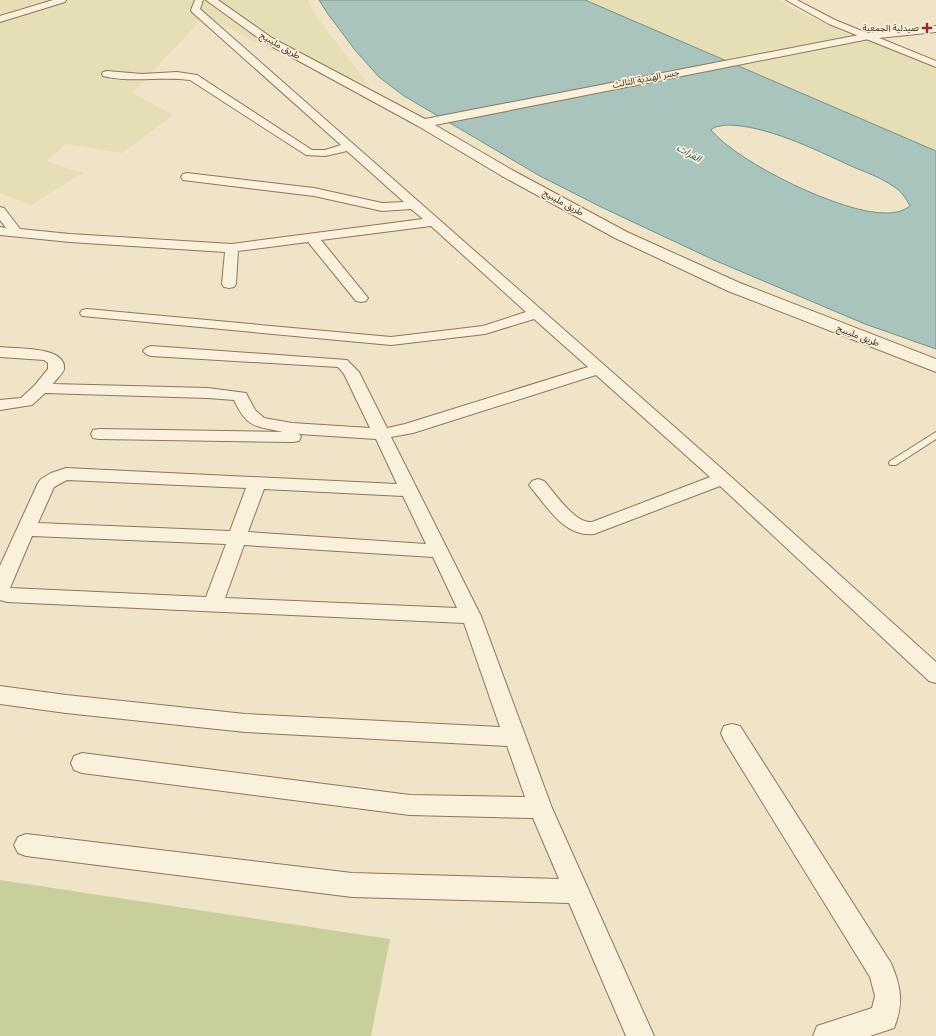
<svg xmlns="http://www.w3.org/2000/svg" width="936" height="1036" viewBox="0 0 936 1036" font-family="Georgia,'Noto Sans Arabic',serif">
  <rect width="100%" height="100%" fill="#f0e4c8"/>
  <g fill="#e6deb5">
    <polygon points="0,0 308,0 315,15 369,85 270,50 222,24 199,22 132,93 173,115 122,153 66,144 46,161 83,173 31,205 0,193 0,14 3,11 0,10"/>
    <polygon points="585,0 778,0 793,9 850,35 728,61"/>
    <polygon points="871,40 936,68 936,151 738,65"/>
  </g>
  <polygon fill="#c9cf9b" points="0,880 390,939 371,1036 0,1036"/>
  <path fill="#a9c4bc" stroke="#6f938a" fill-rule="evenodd" d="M319,0h266l351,151v198l-71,-25 -151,-64 -113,-53 -61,-31 -136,-80 -25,-19 -24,-27 -27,-36zM726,125c40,0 88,24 125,41 14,6 29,11 42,20 8,5 13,12 17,20 -7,5 -14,7 -23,7 -42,2 -149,-50 -176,-83l4,-3z"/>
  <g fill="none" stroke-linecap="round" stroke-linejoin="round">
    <defs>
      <polygon id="service" points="936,432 936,439 896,465 890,465 889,463 890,461"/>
      <g id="minor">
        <polygon points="53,0 66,0 65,2 0,22 0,16"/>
        <path d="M195,0h8l-3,9 529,466 207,187v21l-7,-2 -209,-195 -126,48c-29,3 -45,-25 -62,-45l-3,-4 3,-4 6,-2 6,2c11,12 31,43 48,41l118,-45 -114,-102 -183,58 -22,4 90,179 71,192 102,228h-28l-57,-133 -217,-6 -326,-41 -8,-3 -4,-8 4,-8 8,-3 326,39 207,6 -26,-61 -123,-3 -328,-42 -8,-3 -3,-7 3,-7 8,-3 328,42 115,2 -18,-51 -262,-14 -179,-19 -66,-9v-18l66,9 179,19 255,13 -36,-104 -457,-21 -7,-2v-34l38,-83 3,-4 10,-6 15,-5 331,16 -21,-45 -77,-5 2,3 -2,4 -6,1 -194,-3 -6,-1 -2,-4 2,-4 6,-1 184,3c-28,-6 -36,-4 -49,-32l-26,-2 -163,-5 -13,12 -32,5v-10l21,-2 14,-13 13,-16v-6l-4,-3 -44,-3v-10c15,2 67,-1 64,22 -1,5 -8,10 -11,15l155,4 38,5 9,17 9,8 28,5 78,5 -26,-54 -6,-7 -187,-11 -5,-2 -3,-3 3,-3 5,-2 196,14 12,12 28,56 18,-4 183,-57 -54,-48 -49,15 -94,11 -309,-29 -2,-3 2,-3 5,-1 304,28 92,-11 43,-14 -95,-86 -110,14 47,58 -2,3 -5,1 -5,-1 -48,-59 -70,9 -2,33 -2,3 -5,1 -5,-1 -2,-3 3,-32 -155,-10 -70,-7v-8l6,1 -6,-8v-13l4,1 16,21 50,5 162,10 191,-25 -12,-10 -29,2 -68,-15 -131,-16 -2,-3 2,-3 4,-1 127,15 68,15 22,-1 -57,-51 -22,5 -19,-1 -116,-75c-28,-4 -58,3 -87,-4l-1,-2 1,-2 4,-1 35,3 35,-2 20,3 115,75h13l16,-5 -149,-133 -1,-2zM67,480l179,8 -16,43 -192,-8 16,-36zM264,489l139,7 23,48 -178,-12zM32,536l194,8 -20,53 -196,-9zM244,545l189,12 24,51 -232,-10z"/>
        <polygon points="786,0 797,0 835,20 936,61 936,67 829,24"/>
        <path d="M732,724l8,2 151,237c10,24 13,40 3,65l-24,8h-57l4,-10 55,-18 3,-12 -5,-19 -146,-237 -3,-7 3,-7z"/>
      </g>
      <polygon id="tertiary" points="206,0 218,0 272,38 425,119 869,33 936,26 936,32 869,39 435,125 512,170 627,232 740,283 936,359 936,372 728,291 615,238 502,176 418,126 264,42"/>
    </defs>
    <use href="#service" stroke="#8d765c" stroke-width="2"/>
    <use href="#minor" stroke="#8d765c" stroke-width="2"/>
    <use href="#tertiary" stroke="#8d765c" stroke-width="2"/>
    <use href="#service" fill="#faf1dc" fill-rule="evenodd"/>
    <use href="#minor" fill="#faf1dc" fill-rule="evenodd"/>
    <use href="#tertiary" fill="#faf1dc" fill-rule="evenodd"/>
  </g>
  <path fill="#9e2a2b" stroke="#f7eed8" stroke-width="1.5" d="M925 22h4v4h4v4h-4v4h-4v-4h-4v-4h4z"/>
  <g text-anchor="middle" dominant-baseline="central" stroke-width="3.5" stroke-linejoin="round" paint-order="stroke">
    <g font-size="9" fill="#3d2e20" stroke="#f7eed8" text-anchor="end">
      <text x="919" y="28">صيدلية الجمعية</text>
    </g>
    <g font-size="9" fill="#3d2e20" stroke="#f7eed8">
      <text transform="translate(280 46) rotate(30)">طريق مليبيج</text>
      <text transform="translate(646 79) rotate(-11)">جسر الهندية الثالث</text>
      <text transform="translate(563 203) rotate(29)">طريق مليبيج</text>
      <text transform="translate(858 336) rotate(21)">طريق مليبيج</text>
    </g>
    <g font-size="10" font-style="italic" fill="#2f5d5a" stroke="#f7eed8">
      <text transform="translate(689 153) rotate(30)">الفرات</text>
    </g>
  </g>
</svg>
